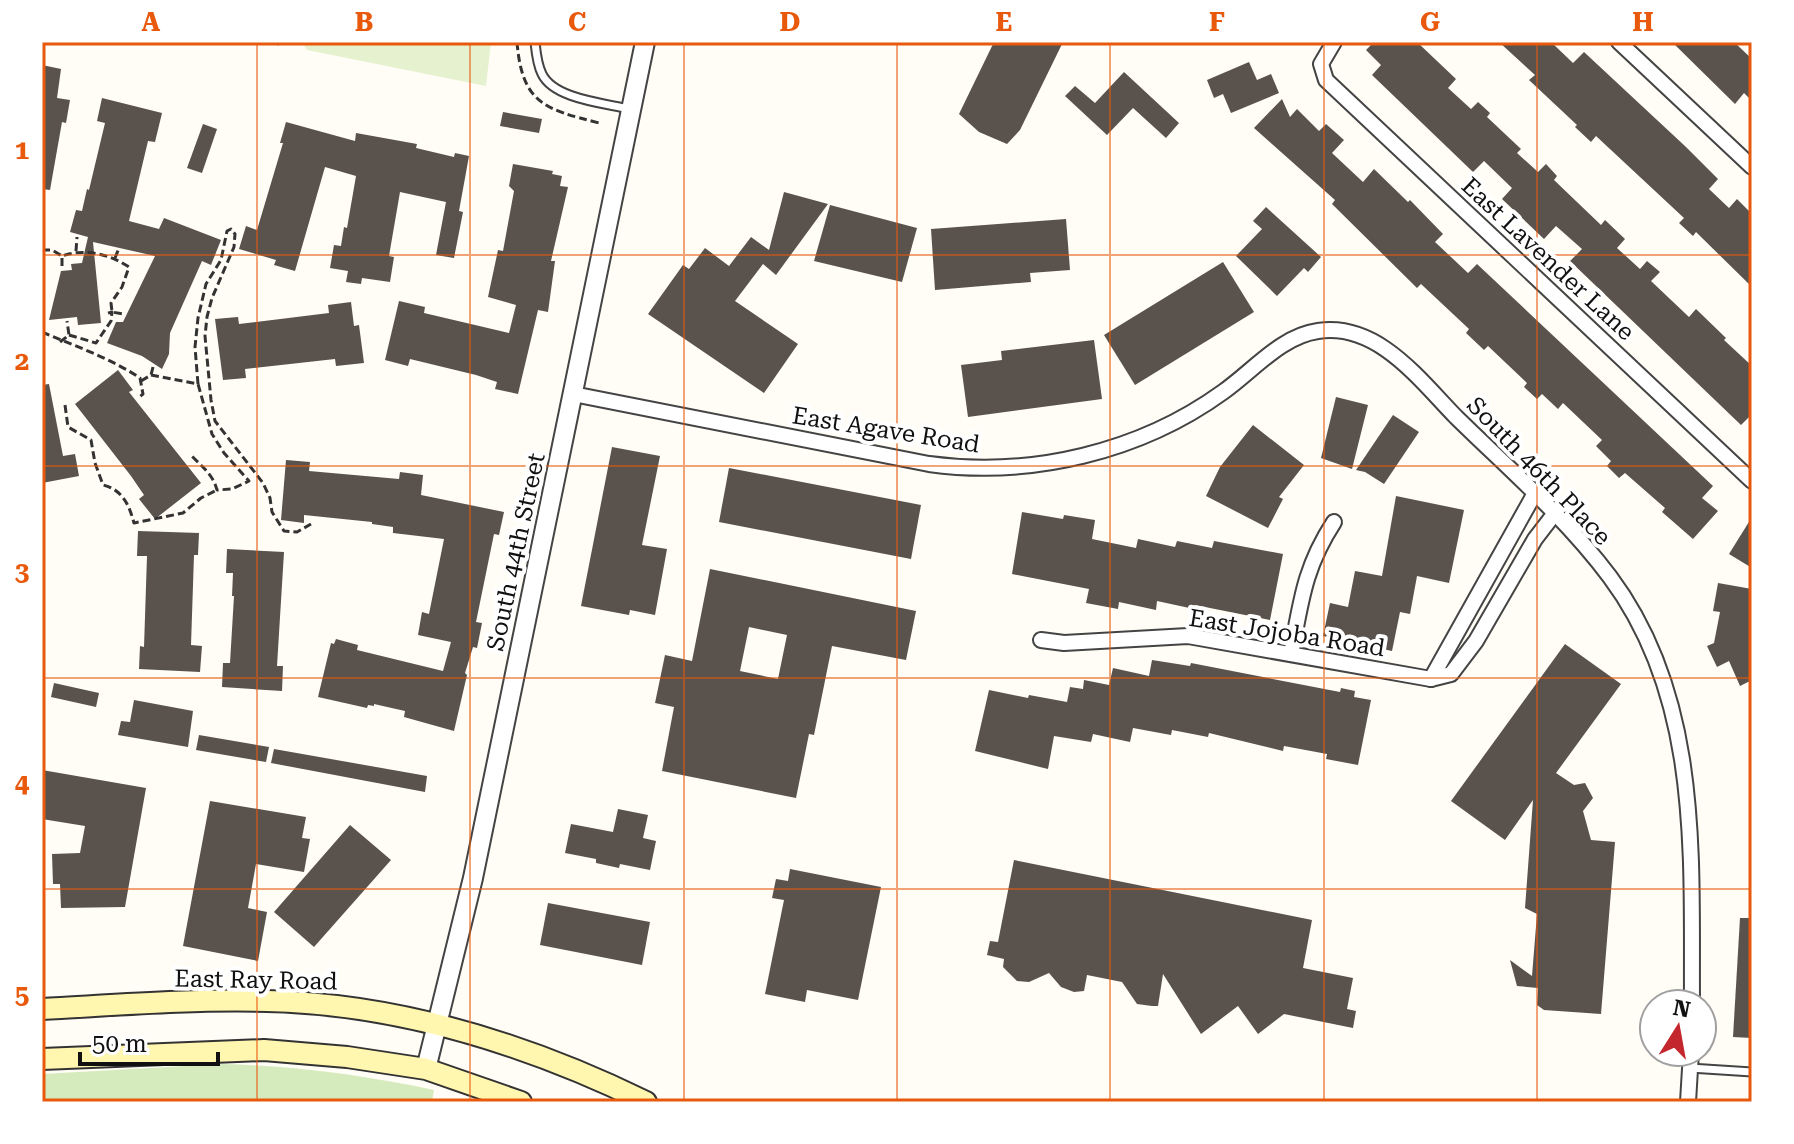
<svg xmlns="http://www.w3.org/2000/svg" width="1794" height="1144" viewBox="0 0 1794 1144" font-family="'Roboto Serif',serif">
  <rect width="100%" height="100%" fill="#fffdf5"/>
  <path fill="#d5ebbd" d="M222,1064c73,2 141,11 212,26l-2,12h-390v-28z"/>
  <polygon fill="#e6f2cf" points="302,42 491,42 486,86 307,50"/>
  <g fill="#5a524d" fill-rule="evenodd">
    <polygon points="994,42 1063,42 1020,130 1007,144 979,132 959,114"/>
    <polygon points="1374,42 1417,42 1456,79 1448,88 1471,109 1478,102 1490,113 1487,117 1521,149 1517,153 1538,172 1546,164 1557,176 1554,180 1601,225 1605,220 1625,239 1617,248 1640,269 1647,261 1660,272 1651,281 1689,317 1696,309 1726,338 1724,340 1752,366 1752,414 1741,425 1570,261 1582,249 1556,226 1544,239 1502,199 1512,188 1484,161 1473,172 1372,75 1381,65 1366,50"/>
    <polygon points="1499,42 1551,42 1573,63 1584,52 1686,147 1718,179 1709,189 1729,208 1737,199 1752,214 1752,287 1696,232 1693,236 1679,223 1684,218 1596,136 1591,142 1575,127 1577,125 1529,80 1535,75"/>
    <polygon points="1672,42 1734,42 1752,59 1752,101 1744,93 1735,104"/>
    <polygon points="1249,62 1257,80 1271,74 1279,93 1231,113 1223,94 1214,98 1207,80"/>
    <polygon points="42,65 61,69 57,98 70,100 66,123 62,122 50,190 42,189"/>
    <polygon points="1124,72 1179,123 1166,138 1133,108 1107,135 1065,96 1075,86 1095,103"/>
    <polygon points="102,98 162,113 155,142 148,141 129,221 159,229 164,218 221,240 211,265 202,261 170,333 169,354 162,369 142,356 107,343 116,322 123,322 155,256 93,242 101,323 78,325 77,317 49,320 61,271 72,270 71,264 82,263 88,237 70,232 76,210 82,211 87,189 89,190 105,123 97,121"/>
    <polygon points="1282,99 1290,117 1297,109 1319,131 1326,124 1344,140 1332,153 1363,182 1374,169 1408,202 1410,200 1443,234 1435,242 1468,273 1477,264 1713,486 1702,498 1718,511 1693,539 1662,512 1665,508 1625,473 1619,478 1607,466 1611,461 1596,446 1602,440 1563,403 1558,409 1542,394 1537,399 1524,387 1527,383 1488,346 1484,350 1466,333 1469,329 1421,284 1417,288 1332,204 1335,200 1254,128"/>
    <polygon points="503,112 542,119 539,133 500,126"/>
    <polygon points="286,122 355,141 356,133 417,144 416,148 454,157 455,153 469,156 459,211 463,212 454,258 436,255 446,202 400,192 389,256 394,257 390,282 362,278 361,284 346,282 348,271 330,268 334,245 341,246 344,227 347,228 356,176 325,167 295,271 274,265 276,260 239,249 246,226 257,230 283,143 280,143"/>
    <polygon points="203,124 217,129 202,173 187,168"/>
    <polygon points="513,164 553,171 552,174 562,176 560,186 568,187 551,261 555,261 548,312 538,310 518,394 495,389 497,382 476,375 410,359 408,366 385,360 399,301 425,307 424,313 509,333 516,305 488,297 498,250 503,251 514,191 509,186"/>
    <polygon points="784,192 828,204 776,275 763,264 735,301 798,344 764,393 648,314 683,265 689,269 705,248 729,266 751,237 769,250"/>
    <polygon points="830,205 917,228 902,282 814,261"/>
    <polygon points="1266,207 1321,257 1308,272 1304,268 1277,296 1236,256 1262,229 1253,221"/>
    <polygon points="1066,219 1070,270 1030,273 1031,282 935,290 931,229"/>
    <polygon points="1223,262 1254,312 1135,385 1104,335"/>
    <polygon points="351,302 354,326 359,325 364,363 336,366 335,359 245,369 246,378 223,380 215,319 238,317 239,324 329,313 328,305"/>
    <polygon points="1094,340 1102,399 968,417 961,365 1002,360 1001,351"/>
    <polygon points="118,370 133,390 129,392 201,483 155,519 139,499 144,495 131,476 75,404"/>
    <polygon points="49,384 63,456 75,454 79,476 42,483 42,385"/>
    <polygon points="1336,397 1368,405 1352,469 1321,458"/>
    <polygon points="1393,415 1419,432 1384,484 1365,472 1356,470"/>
    <polygon points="1253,425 1304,465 1279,497 1283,499 1268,528 1206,496 1220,467"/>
    <polygon points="612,447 660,456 642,545 667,549 655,615 630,610 629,615 581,606"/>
    <polygon points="286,460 310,462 309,471 399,479 400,472 423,475 421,495 504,512 499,535 494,534 476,622 482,623 477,648 473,647 465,673 467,675 454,731 404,717 405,711 374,704 374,706 368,705 367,708 318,697 331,643 334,644 336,639 358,645 357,650 443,671 451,642 418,635 422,612 429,614 444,539 393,533 393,527 372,524 372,522 304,515 304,523 281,520"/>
    <polygon points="729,468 921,505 911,559 719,522"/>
    <polygon points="1396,496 1464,510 1449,583 1417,576 1410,614 1400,612 1392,651 1323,636 1330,603 1348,607 1355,571 1382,576"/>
    <polygon points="1022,512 1063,519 1064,515 1095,520 1092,539 1136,548 1138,539 1175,547 1177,541 1212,548 1214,541 1283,554 1270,620 1195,605 1194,609 1157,601 1156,610 1119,602 1118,609 1086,603 1089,589 1012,574"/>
    <polygon points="1752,517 1752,568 1729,554"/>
    <polygon points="138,531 199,533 198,555 194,555 191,645 202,646 200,672 139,669 140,646 144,647 147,556 137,556"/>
    <polygon points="227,549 284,552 277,666 283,666 282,691 222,687 223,663 230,663 234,596 232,596 233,573 226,573"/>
    <path d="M710,569l206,42 -10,49 -74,-14 -18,89 -5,-1 -13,64 -134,-27 12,-64 -19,-4 10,-48 27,6zM749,627l38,8 -9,44 -38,-8z"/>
    <polygon points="1718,583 1752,589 1752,680 1740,686 1729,661 1717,667 1707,646 1714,643 1720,612 1713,611"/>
    <polygon points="1565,644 1621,684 1556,773 1574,785 1585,783 1593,798 1583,811 1591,840 1615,842 1601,1014 1544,1010 1537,1005 1538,988 1517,986 1510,960 1532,976 1537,914 1525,908 1533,800 1505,840 1451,801"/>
    <polygon points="1152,660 1190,666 1191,663 1340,692 1341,688 1355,691 1354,697 1371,700 1358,765 1326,759 1327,754 1284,746 1283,751 1209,733 1208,737 1172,730 1171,735 1133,728 1130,742 1093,734 1091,742 1054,736 1048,769 975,751 989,690 1028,698 1029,695 1067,702 1070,687 1083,689 1084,680 1109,685 1113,668 1149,676"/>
    <polygon points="54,683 99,693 96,707 51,697"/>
    <polygon points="134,700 193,711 188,747 118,735 121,721 130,722"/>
    <polygon points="199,735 269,747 266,762 196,750"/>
    <polygon points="274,749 427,776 425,792 271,763"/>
    <polygon points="42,770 146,788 125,907 61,908 60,884 53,884 52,854 80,853 85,826 42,819"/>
    <polygon points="210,801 306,817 302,838 310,839 304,872 256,864 248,908 267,912 258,961 183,946"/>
    <polygon points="618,809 648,815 643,838 656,841 650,870 620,864 619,868 596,863 596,859 565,853 571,824 613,832"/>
    <polygon points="350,825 391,860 314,947 274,912"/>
    <polygon points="1014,860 1312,920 1303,968 1353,978 1347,1009 1356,1011 1353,1028 1284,1014 1258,1034 1238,1006 1201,1034 1163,974 1158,1006 1152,1006 1137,1004 1122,982 1087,975 1084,991 1074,992 1061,987 1049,973 1029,982 1017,981 1003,967 1004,959 987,955 990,941 998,942"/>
    <polygon points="790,869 881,887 858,1000 807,990 805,1002 765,994 784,900 772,898 776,879 788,881"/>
    <polygon points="548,903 650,922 642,965 540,945"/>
    <polygon points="1740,918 1752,918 1752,1038 1733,1037"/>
  </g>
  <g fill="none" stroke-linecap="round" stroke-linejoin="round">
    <defs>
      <g id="service">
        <path d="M535,42c1,10 2,22 7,32 12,25 62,29 87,35"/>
        <polyline points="1690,1068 1752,1072"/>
      </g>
      <g id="minor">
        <polyline points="1334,42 1321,64 1326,80 1752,481"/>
        <polyline points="1619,42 1752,167"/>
        <path d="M573,394l356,70c102,14 211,-12 294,-72 30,-21 58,-56 95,-61 59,-9 101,48 138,86 53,52 109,100 154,160 92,123 81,281 82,427"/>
        <polyline points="1041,640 1064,643 1188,636 1431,679 1451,674 1476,641 1535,539 1555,513"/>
        <path d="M1291,654c10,-52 13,-86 43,-132"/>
        <polyline points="1431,679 1535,493"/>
        <polyline points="1688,1102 1691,1052"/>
      </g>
      <polyline id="tertiary" points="426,1069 473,878 645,42"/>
      <g id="secondary">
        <path d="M42,1009c75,-4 150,-10 225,-8 133,3 260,43 379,101"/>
        <polyline points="42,1059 264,1050 347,1057 426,1069 521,1102"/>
      </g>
    </defs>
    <use href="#service" stroke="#444" stroke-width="11"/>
    <use href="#minor" stroke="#444" stroke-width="18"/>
    <use href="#tertiary" stroke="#444" stroke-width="22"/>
    <use href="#secondary" stroke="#333" stroke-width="24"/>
    <g stroke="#333" stroke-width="3" stroke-dasharray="8 4" stroke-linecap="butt">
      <path d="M517,42c5,62 28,67 82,81"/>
      <polyline points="277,45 278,42"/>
      <polyline points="42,250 52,250 62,256"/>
      <polyline points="76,251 77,237"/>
      <polyline points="115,258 119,248"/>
      <path d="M62,266v-10c23,-8 47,-2 67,11l-7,20 -11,16 1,9 11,2"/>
      <path d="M42,332c33,14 68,26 98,46l3,16 -5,4"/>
      <polyline points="69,335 96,343 111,321 112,312 105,314"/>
      <polyline points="60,342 69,335 67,321"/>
      <path d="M151,375l47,9 14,50 12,19 25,28 -17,8 -15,1c-4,-16 -16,-24 -27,-36"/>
      <polyline points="141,381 151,375 153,367"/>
      <polyline points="198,384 195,347 198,318 206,284 221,260 227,231 231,229 235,234 234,247 212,298 207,317 205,336 211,400 215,421 263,483 270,498 272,512 284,531 297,532 311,524"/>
      <path d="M65,405l3,22 23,13 4,23 8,22c20,5 26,20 31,38l49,-10 18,-15 16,-8"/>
    </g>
    <use href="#service" stroke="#fff" stroke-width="7"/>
    <use href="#minor" stroke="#fff" stroke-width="14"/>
    <use href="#tertiary" stroke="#fff" stroke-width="18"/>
    <use href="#secondary" stroke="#fff6b0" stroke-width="20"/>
  </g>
  <path fill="none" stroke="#e8590c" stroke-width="2" stroke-opacity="0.55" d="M257,42v1060M470,42v1060M684,42v1060M897,42v1060M1110,42v1060M1324,42v1060M1537,42v1060M42,255h1710M42,466h1710M42,678h1710M42,889h1710"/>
  <g text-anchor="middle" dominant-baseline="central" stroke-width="8" stroke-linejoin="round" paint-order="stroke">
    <g font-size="24" fill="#111" stroke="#fff">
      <text transform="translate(1548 259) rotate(43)">East Lavender Lane</text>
      <text transform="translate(886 430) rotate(9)">East Agave Road</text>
      <text transform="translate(1539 471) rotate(46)">South 46th Place</text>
      <text transform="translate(516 552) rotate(-78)">South 44th Street</text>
      <text transform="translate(1287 633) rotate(9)">East Jojoba Road</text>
      <text transform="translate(256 980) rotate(1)">East Ray Road</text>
    </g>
  </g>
  <rect width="1794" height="1144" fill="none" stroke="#ffffff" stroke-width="88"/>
  <g transform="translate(1678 1028) rotate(11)"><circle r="38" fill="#ffffff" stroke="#a0a0a0" stroke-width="2"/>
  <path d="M0-6L14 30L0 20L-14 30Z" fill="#c4262e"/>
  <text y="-12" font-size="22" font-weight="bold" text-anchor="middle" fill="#111111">N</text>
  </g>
  <path d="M80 1052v12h138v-12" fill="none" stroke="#111111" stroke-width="4"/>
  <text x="92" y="1052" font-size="24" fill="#111111" stroke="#ffffff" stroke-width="6" paint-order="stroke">50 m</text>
  <rect x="44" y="44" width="1706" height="1056" fill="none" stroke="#e8590c" stroke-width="3"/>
  <g font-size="26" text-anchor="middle" font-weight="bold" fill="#e8590c">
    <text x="151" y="31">A</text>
    <text x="364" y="31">B</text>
    <text x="577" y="31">C</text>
    <text x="790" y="31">D</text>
    <text x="1004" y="31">E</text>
    <text x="1217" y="31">F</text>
    <text x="1430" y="31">G</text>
    <text x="1643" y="31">H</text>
    <text x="22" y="159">1</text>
    <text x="22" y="370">2</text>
    <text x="22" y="581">3</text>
    <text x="22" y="792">4</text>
    <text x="22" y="1004">5</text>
  </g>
</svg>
